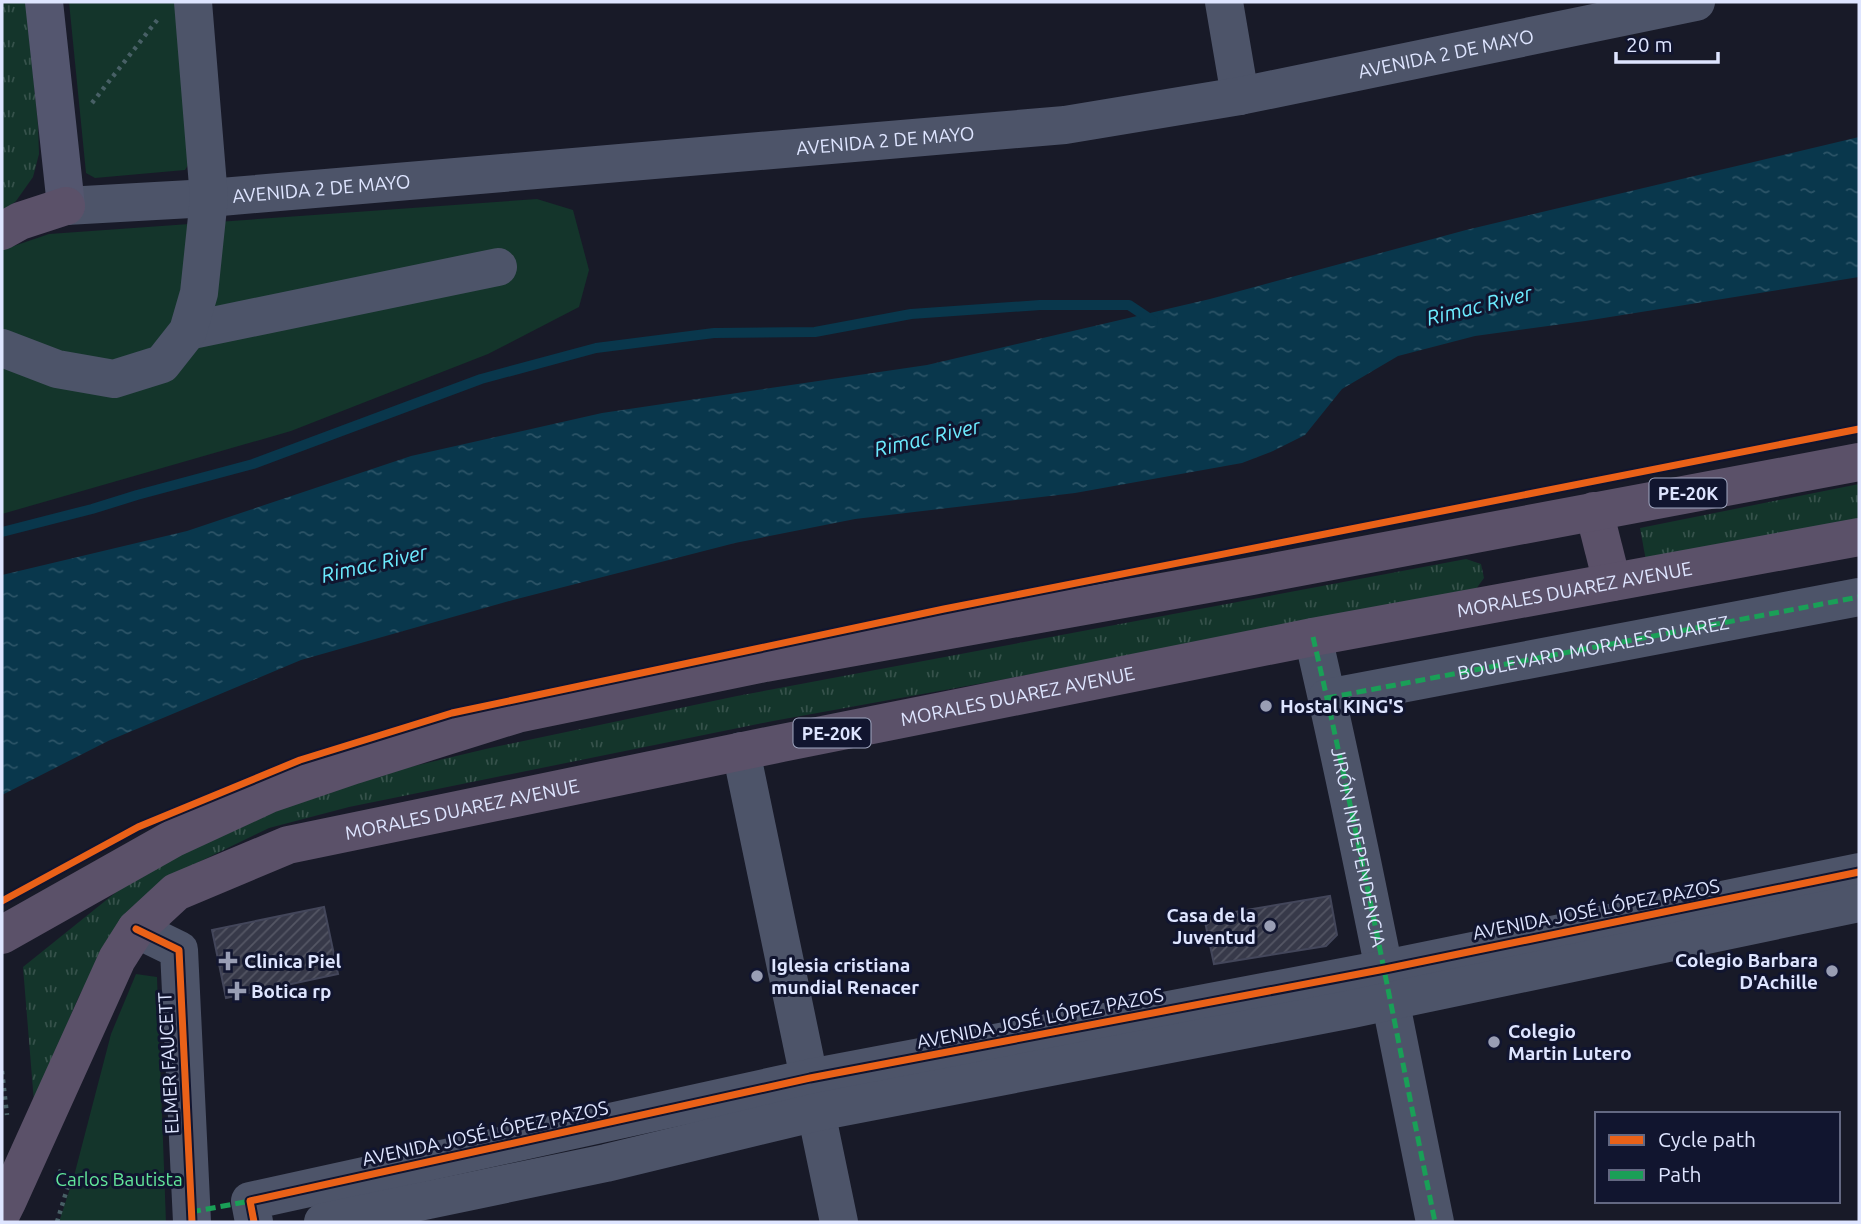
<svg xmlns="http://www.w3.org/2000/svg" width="1861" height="1224" viewBox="0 0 1861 1224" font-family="Ubuntu,sans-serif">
  <defs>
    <pattern id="grass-tufts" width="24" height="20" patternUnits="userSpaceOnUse" patternTransform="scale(1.75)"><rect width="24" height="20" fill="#14352b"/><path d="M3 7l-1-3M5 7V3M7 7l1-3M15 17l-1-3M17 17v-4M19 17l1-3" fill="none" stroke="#36524b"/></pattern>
    <pattern id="water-ripples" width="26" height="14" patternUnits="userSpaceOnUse" patternTransform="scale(1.75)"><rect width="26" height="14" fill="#09374c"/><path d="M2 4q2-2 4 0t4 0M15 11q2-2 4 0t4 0" fill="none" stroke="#2c5467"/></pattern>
    <pattern id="building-hatch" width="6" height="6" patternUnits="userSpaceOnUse" patternTransform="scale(1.75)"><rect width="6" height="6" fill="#373949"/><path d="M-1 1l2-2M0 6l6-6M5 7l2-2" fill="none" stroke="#545664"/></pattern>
  </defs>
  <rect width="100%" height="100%" fill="#181a28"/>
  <g fill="url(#grass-tufts)">
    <polygon points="2,2 26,2 38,125 39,154 33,177 16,201 2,212"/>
    <polygon points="1859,484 1859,520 1646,561 1640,528"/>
    <polygon points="1466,559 1481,564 1484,578 1473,593 1248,635 773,721 349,807 269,828 172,875 107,947 79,996 34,1102 23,967 125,885 214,836 355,780 490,748 737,696"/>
  </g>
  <g fill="#14352b">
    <polygon points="69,2 177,2 190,162 185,170 95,178 86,173"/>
    <polygon points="537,199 573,210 589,270 579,307 488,354 291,431 2,514 2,250 49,234"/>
    <polygon points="136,974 157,977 166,1222 59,1222 74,1176 111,1034"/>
  </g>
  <polygon fill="url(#water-ripples)" points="1859,137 1859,277 1585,321 1475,336 1398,356 1342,389 1305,435 1273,451 1242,463 1075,493 855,519 735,543 513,600 301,660 108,741 2,795 2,575 187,531 411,456 602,413 927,365 1210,299 1466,230"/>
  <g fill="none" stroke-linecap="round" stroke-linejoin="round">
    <polyline stroke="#09374c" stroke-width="10" points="2,532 92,509 137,495 253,464 481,379 596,348 714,333 815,332 911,314 1040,305 1129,305 1153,321"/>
  </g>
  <g fill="url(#building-hatch)" stroke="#43465a" stroke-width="2">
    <polygon points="1330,896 1337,935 1326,946 1214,964 1204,917"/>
    <polygon points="324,907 338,974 226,998 212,930"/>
  </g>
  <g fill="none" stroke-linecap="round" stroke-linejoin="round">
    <g stroke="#486066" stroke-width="4.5" stroke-dasharray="3.5 5" stroke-linecap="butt">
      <polyline points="92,103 158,19"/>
      <polyline points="2,1071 7,1115"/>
      <polyline points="57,1222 71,1176 58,1171"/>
    </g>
    <g stroke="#4d5469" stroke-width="38">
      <polyline points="1224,2 1240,96"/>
      <path id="s1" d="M66,206l143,-8 856,-73 175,-29 456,-94"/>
      <polyline points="188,331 498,267"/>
      <polyline points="2,348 57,369 114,379 162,364 188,331 199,293 209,198 193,2"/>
      <path d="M1313,637c45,194 82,390 122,585"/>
      <polyline points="1327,698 1859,597"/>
      <polyline points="741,751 839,1222"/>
      <polyline points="136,929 179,950 192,1222"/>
      <polyline points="254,1222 250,1201 810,1078 1385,969 1859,872"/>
      <polyline points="323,1222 606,1163 817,1112 1352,1009 1859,903"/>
    </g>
    <polyline stroke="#54566f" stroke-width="38" points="44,2 66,206"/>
    <g stroke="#5b5169" stroke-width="38">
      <polyline points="2,231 20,221 66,206"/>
      <polyline points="1594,511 1612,582"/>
      <polyline points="2,935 174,838 269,794 354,765 517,714 765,663 1252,576 1859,462"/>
      <path id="s2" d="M2,1212l6,-12 109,-241 19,-30 40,-37 112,-47 494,-102 531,-106 546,-100"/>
    </g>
    <g stroke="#1a9f57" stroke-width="5" stroke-dasharray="10 5" stroke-linecap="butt">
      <path id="s3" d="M1313,637c45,194 82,390 122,585"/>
      <path id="s4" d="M1327,698l532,-101"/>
      <polyline points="191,1212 250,1201"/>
    </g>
    <defs>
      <g id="cycleway">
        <polyline points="2,901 138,827 300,760 452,713 944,609 1859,429"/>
        <polyline points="136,929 179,950 192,1222"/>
        <polyline points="254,1222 250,1201 810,1078 1385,969 1859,872"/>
      </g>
    </defs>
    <use href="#cycleway" stroke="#11152f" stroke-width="11"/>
    <use href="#cycleway" stroke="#ea6118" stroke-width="7"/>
  </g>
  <g fill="#999eb4" stroke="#11152f" stroke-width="2.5">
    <circle cx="1266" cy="706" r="7"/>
    <circle cx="1270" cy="926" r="7"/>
    <path d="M224.5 950.5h7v7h7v7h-7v7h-7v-7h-7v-7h7z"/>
    <circle cx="1832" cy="971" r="7"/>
    <circle cx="757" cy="976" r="7"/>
    <path d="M233.5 980.5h7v7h7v7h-7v7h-7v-7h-7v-7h7z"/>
    <circle cx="1494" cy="1042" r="7"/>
  </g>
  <g text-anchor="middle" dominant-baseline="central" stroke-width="6" stroke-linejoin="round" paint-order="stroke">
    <g fill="#11152f" stroke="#a0a7c1" stroke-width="2">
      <rect x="1649.5" y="478.5" width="77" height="29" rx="5"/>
      <rect x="793.5" y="718.5" width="77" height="29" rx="5"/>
    </g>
    <g font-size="18" font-weight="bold" fill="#dee5ff">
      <text x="1688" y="493">PE-20K</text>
      <text x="832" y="733">PE-20K</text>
    </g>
    <g font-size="19" fill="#dee5ff" stroke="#11152f">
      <text stroke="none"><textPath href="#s1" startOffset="1390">AVENIDA 2 DE MAYO</textPath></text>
      <text stroke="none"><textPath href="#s1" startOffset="822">AVENIDA 2 DE MAYO</textPath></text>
      <text stroke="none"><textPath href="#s1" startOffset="256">AVENIDA 2 DE MAYO</textPath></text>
      <text stroke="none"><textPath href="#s2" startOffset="1801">MORALES DUAREZ AVENUE</textPath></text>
      <text stroke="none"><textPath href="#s4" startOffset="271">BOULEVARD MORALES DUAREZ</textPath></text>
      <text stroke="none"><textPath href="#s2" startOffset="1234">MORALES DUAREZ AVENUE</textPath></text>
      <text stroke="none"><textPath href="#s2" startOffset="667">MORALES DUAREZ AVENUE</textPath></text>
      <text stroke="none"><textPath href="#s3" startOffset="215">JIRÓN INDEPENDENCIA</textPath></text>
      <text transform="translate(1596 909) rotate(-11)">AVENIDA JOSÉ LÓPEZ PAZOS</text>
      <text transform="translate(1040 1018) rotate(-11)">AVENIDA JOSÉ LÓPEZ PAZOS</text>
      <text transform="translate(168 1063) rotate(-93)">ELMER FAUCETT</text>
      <text transform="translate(485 1133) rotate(-12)">AVENIDA JOSÉ LÓPEZ PAZOS</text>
    </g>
    <g font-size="19" font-weight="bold" fill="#dee5ff" stroke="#11152f" text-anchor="start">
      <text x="1280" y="706">Hostal KING'S</text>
      <text x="1256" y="915" text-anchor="end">Casa de la<tspan x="1256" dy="22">Juventud</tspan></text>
      <text x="1818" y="960" text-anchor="end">Colegio Barbara<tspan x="1818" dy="22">D'Achille</tspan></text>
      <text x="244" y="961">Clinica Piel</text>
      <text x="771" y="965">Iglesia cristiana<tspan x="771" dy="22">mundial Renacer</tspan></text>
      <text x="251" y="991">Botica rp</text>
      <text x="1508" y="1031">Colegio<tspan x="1508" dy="22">Martin Lutero</tspan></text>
    </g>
    <g font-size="19" fill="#62e79b" stroke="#11152f">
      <text x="119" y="1179">Carlos Bautista</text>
    </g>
    <g font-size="21" font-style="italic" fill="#6cebff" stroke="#11152f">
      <text transform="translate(1479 305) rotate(-14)">Rimac River</text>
      <text transform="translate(927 437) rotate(-13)">Rimac River</text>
      <text transform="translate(374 563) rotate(-13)">Rimac River</text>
    </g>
  </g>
  <rect width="1861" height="1224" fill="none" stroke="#dee5ff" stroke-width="7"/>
  <rect x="1595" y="1112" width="245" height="91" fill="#11152f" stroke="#636882" stroke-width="2"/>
  <rect x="1609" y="1135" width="35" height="10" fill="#ea6118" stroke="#636882" stroke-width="2"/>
  <text x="1658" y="1147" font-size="21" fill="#dee5ff">Cycle path</text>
  <rect x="1609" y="1170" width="35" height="10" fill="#1a9f57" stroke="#636882" stroke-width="2"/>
  <text x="1658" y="1182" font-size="21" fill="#dee5ff">Path</text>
  <path d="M1616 52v10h102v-10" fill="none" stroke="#dee5ff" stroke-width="3.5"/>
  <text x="1626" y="52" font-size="21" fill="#dee5ff" stroke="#11152f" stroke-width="5" paint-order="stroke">20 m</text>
</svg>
